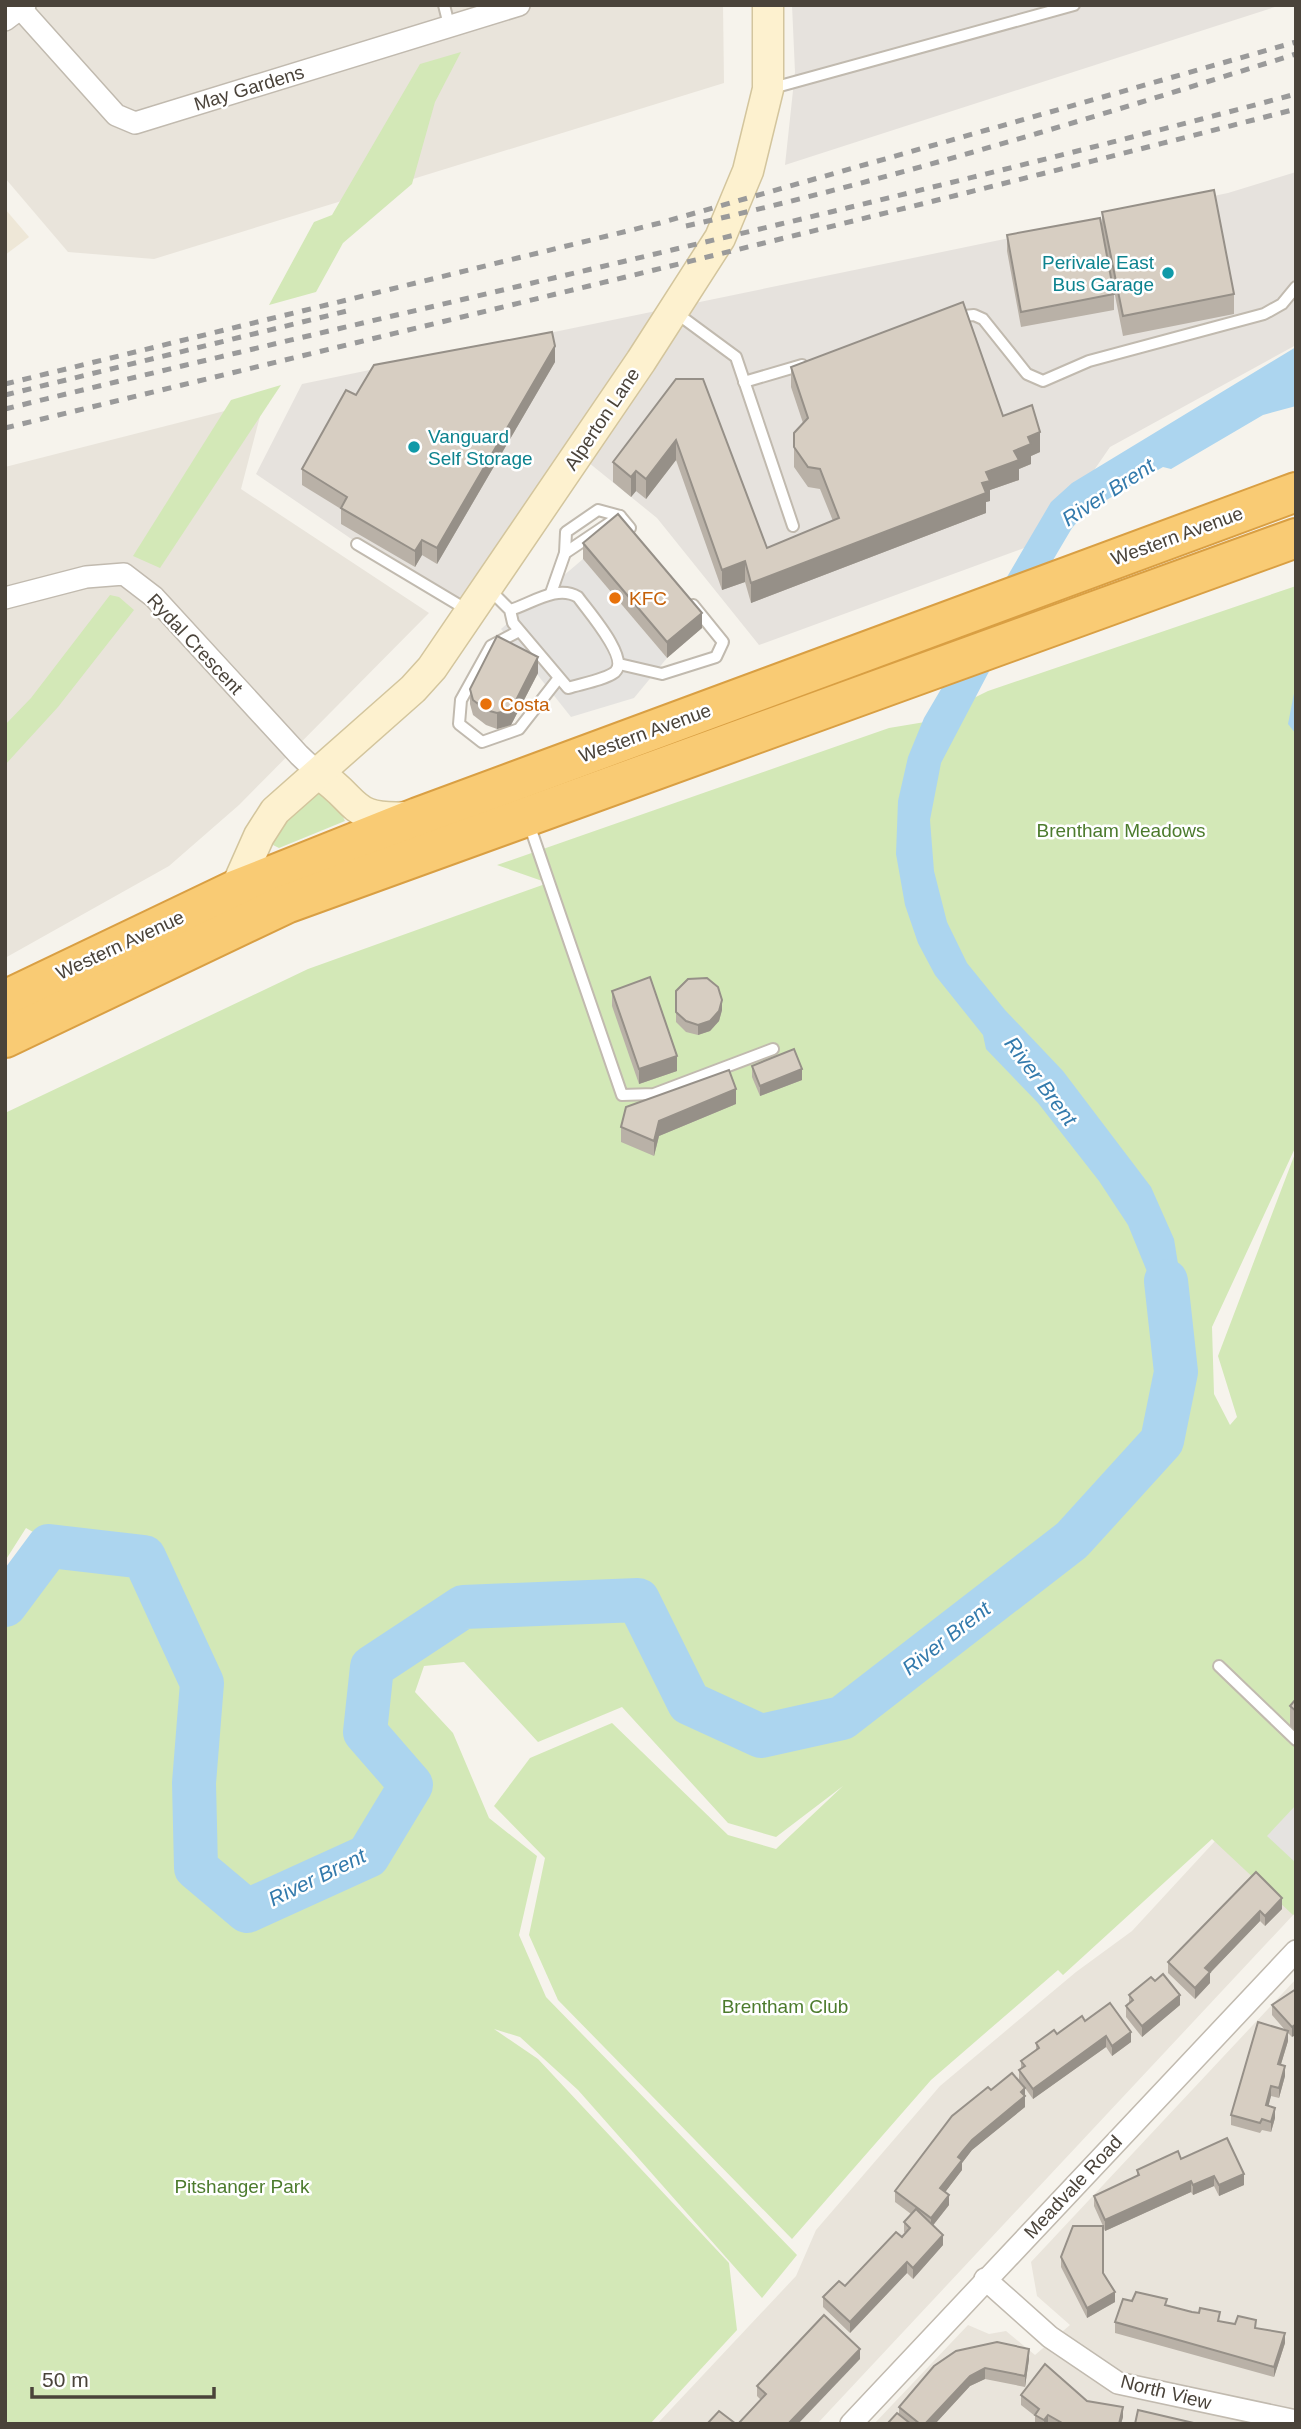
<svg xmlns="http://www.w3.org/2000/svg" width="1301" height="2429" viewBox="0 0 1301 2429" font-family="Helvetica,sans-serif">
  <rect width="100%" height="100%" fill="#f6f3ec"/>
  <g fill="#e9e4db">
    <polygon points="5,5 723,5 724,83 154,259 68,252 5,178"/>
    <polygon points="264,401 241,489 429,613 239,805 169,866 5,958 5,467"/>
    <polygon points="1216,1840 1295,1913 817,2424 657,2424 796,2276 816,2230 940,2086 1076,1972 1132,1931"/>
    <polygon points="1296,1979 1296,2424 874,2424 968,2325 989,2334 1006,2331 1035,2355 1070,2325 1037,2296 1031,2262"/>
  </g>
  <g fill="#e6e2dd">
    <polygon points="792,5 1281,5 785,165 795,72"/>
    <polygon points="1296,172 1296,345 1110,447 1046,540 759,645 657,518 578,454 466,617 256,474 302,384 1228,193"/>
  </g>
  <polygon fill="#eee7d7" points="5,209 29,237 5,255"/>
  <g fill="#d3e8b7">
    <polygon points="461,52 435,102 412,184 343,243 316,292 269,305 314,222 332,215 420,64"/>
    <polygon points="281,385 160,568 133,556 231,400"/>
    <polygon points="1296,586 1296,1146 1212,1327 1214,1394 1230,1425 1237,1417 1218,1356 1296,1151 1296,1912 1293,1915 1212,1839 1063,1975 1058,1970 931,2080 792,2239 558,2000 529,1935 545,1858 494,1806 530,1758 612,1723 728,1835 776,1849 843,1786 776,1837 728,1823 622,1707 538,1742 464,1662 424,1666 415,1692 453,1733 489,1818 537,1856 519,1935 546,1997 797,2255 762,2298 578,2090 520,2037 494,2029 538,2059 729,2263 737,2330 650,2424 5,2424 5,1586 35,1540 47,1540 26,1528 5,1561 5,1113 308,969 548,883 497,865 889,728 925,722 988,691"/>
    <polygon points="110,595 119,597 134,610 58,707 5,765 5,725 31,698"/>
    <polygon points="327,785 345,821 279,848 271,844 273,832"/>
  </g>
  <g fill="#e5e3e0">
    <polygon points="583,559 667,658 634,698 571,717 501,629"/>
    <polygon points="1296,1805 1296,1863 1267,1836"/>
  </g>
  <g fill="#acd5ef">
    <polygon points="1296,347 1296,406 1263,415 1171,469 1163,467 1086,512 1072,528 1004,643 941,763 930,820 934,871 947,922 967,963 1005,1010 1063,1071 1151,1187 1174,1239 1190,1338 1155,1343 1148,1274 1128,1225 1099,1181 1038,1103 986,1049 983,1035 935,975 918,943 905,905 896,854 898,801 908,757 924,718 1051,502 1072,483"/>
    <polygon points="1296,683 1296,734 1288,724"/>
  </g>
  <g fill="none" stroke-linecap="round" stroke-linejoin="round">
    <polyline stroke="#acd5ef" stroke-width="44" points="5,1605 49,1546 144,1557 202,1683 194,1783 196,1868 247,1911 368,1856 411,1785 365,1732 372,1667 463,1607 638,1600 689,1703 761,1736 842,1718 1072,1540 1162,1441 1176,1372 1166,1281"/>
    <defs>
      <g id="lane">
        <polyline points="444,5 449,25"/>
        <polyline points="769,89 1074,5"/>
        <polyline points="675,312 736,357 793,526"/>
        <polyline points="954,317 974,315 983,319 1027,374 1043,381 1089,361 1264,314 1282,304 1296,287"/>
        <polyline points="744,382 802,365"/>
        <polyline points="357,544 469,611"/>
        <polyline points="565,553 566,532 598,510 620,516"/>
        <path d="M488,588l22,22 3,13 55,65c12,-4 37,-8 47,-16 15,-14 -28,-62 -37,-75 -21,-13 -47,7 -68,13"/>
        <polyline points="551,593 565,553 620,516 630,528"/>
        <polyline points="519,631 491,646 461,700 459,724 482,742 519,729 558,679"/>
        <polyline points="619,664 662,674 716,657 723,642 693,605"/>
        <polyline points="529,824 622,1095 654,1094 773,1049"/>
        <polyline points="1219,1666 1296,1740"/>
      </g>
      <g id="street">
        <polyline points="21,9 116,115 135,123 519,5"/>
        <polyline points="5,20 25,5"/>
        <polyline points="5,598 86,577 124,574 154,597 299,755 319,774"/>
        <polyline points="985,2279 1050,2337 1118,2383 1296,2421"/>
        <polyline points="851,2424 1296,1951"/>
      </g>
      <g id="secondary">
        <path d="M319,774c42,28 29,47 92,43"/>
        <polyline points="235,890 259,836 275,811 413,689 432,668 641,361 720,238 748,171 768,89 768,5"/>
      </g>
      <g id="highway">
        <polyline points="5,1000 235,890 418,817 1296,492"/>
        <polyline points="5,1038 286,904 1296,538"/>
      </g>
    </defs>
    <use href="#lane" stroke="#c1baaf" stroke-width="14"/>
    <use href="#street" stroke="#c1baaf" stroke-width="24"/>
    <use href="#secondary" stroke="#d3c59d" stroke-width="33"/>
    <use href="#highway" stroke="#d99f43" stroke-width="42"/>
    <use href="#lane" stroke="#fff" stroke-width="10"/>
    <use href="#street" stroke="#fff" stroke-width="21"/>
    <use href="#secondary" stroke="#fdf1cf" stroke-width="30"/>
    <use href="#highway" stroke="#f9cb74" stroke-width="38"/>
    <g stroke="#9a9a9a" stroke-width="5" stroke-dasharray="9 9" stroke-linecap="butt">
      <path d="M686,226c206,-46 409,-109 610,-172"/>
      <polyline points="5,384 660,223 1296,42"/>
      <polyline points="5,395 347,311"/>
      <path d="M5,409c430,-106 863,-200 1291,-315"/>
      <path d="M5,428c431,-105 862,-208 1291,-319"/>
    </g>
  </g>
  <g fill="#b9b1a7">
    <polygon points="1102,212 1234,294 1234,314 1123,336 1110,270 1114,294 1114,310 1021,327 1007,251 1007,235 1102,230"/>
    <polygon points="555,362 437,564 422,555 415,567 341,524 341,509 302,485 302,469 356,395"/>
    <polygon points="791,367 1003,416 1040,452 1031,456 1031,464 1019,469 1019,480 990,490 990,501 986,502 986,513 751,603 745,582 722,590 676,460 646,499 636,491 631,497 613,482 613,462 676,379 767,548 833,521 820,489 808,487 794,467 794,433 803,423 791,387"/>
    <polygon points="583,543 702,628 667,658 583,559"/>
    <polygon points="538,673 511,725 497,729 486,725 473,715 470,704 470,689"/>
    <polygon points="612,991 677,1071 639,1084 612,1006"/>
    <polygon points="676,991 722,1010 719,1021 710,1031 698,1035 686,1032 676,1022"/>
    <polygon points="752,1066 802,1080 760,1096 752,1077"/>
    <polygon points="736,1104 659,1136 654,1156 621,1142 621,1127"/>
    <polygon points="1296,1699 1296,1732 1290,1726 1290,1706"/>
    <polygon points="1256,1872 1282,1909 1265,1926 1260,1921 1210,1973 1210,1983 1195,1999 1168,1973 1168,1962"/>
    <polygon points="1296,1989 1292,2037 1288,2033 1288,2041 1281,2064 1285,2076 1279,2098 1271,2096 1268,2106 1275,2118 1271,2132 1262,2130 1260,2133 1231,2125 1231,2115 1285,2030 1272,2015 1272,2005"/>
    <polygon points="1129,1995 1180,2005 1142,2037 1126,2017 1126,2006 1129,2003"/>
    <polygon points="1085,2021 1131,2042 1112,2056 1106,2047 1033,2099 1025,2088 1025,2107 972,2150 962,2163 962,2170 945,2192 949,2205 933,2225 943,2245 913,2279 907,2273 850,2333 823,2307 823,2297 845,2286 905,2233 904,2232 904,2222 911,2214 895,2202 895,2191 991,2090 1025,2087 1019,2080 1019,2070 1021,2069 1021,2061 1036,2050 1036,2043"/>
    <polygon points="1181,2159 1244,2185 1219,2196 1214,2186 1193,2195 1191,2192 1105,2231 1103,2227 1103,2273 1115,2302 1087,2318 1061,2267 1061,2257 1103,2226 1094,2206 1094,2196 1137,2176 1137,2170"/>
    <polygon points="1132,2301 1167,2305 1220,2321 1256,2328 1285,2343 1274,2377 1115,2333 1115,2322"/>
    <polygon points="860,2359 761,2400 757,2396 757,2386"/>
    <polygon points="1029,2359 1025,2387 985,2379 970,2386 935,2424 887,2424 899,2415 899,2407 934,2366"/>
    <polygon points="1021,2395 1087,2401 1123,2417 1121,2424 1035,2424 1035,2416 1021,2405"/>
  </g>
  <g fill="#969088">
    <polygon points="555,346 555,362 437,564 437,548"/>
    <polygon points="1040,432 1040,452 1031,456 1031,464 1019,469 1019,480 990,490 990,501 986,502 986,513 751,603 751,583 982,483 986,472 1014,451 1028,437"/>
    <polygon points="676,440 676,460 646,499 646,479"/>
    <polygon points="636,471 636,491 631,497 631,477"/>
    <polygon points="422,540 422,555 415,567 415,551"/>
    <polygon points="745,561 745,582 722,590 722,570"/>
    <polygon points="702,613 702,628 667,658 667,642"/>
    <polygon points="538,657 538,673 511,725 497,729 497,713"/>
    <polygon points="722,1000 722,1010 719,1021 710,1031 698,1035 698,1025"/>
    <polygon points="677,1056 677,1071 639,1084 639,1069"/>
    <polygon points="802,1069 802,1080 760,1096 760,1086"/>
    <polygon points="736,1089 736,1104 659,1136 654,1156 654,1141 659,1121"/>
    <polygon points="1282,1898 1282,1909 1265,1926 1265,1916"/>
    <polygon points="1260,1911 1260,1921 1210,1973 1210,1983 1195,1999 1195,1988 1205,1968"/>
    <polygon points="1180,1995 1180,2005 1142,2037 1142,2026"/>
    <polygon points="1296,2024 1296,2035 1292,2037 1292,2027"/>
    <polygon points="1288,2031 1288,2041 1278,2074 1278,2064"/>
    <polygon points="1131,2032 1131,2042 1112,2056 1112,2046"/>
    <polygon points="1106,2036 1106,2047 1033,2099 1033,2089"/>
    <polygon points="1285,2066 1285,2076 1279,2098 1279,2088"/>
    <polygon points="1271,2086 1271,2096 1266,2116 1266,2105"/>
    <polygon points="1025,2088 1025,2107 972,2150 962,2163 962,2170 940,2199 940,2188 958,2157 972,2140"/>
    <polygon points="1275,2108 1275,2118 1271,2132 1271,2122"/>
    <polygon points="1244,2174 1244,2185 1219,2196 1219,2185"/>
    <polygon points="1214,2176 1214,2186 1193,2195 1193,2185"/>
    <polygon points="1191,2181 1191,2192 1105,2231 1105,2220"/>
    <polygon points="949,2195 949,2205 931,2228 931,2218"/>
    <polygon points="943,2235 943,2245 913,2279 913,2268"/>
    <polygon points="907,2262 907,2273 850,2333 850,2322"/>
    <polygon points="1115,2292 1115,2302 1087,2318 1087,2308"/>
    <polygon points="1285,2333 1285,2343 1274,2377 1274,2367"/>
    <polygon points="860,2349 860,2359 798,2424 788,2424"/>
    <polygon points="1029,2349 1029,2359 1025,2387 1025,2376"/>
    <polygon points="985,2368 985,2379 970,2386 935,2424 925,2424 970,2376"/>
    <polygon points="1123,2407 1123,2417 1121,2424 1119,2424"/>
    <polygon points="1048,2415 1048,2424 1044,2424 1044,2420"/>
  </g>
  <g fill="#d7cec2" stroke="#969088" stroke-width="2">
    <polygon points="1214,190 1234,294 1123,316 1102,212"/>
    <polygon points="1100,218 1114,294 1021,312 1007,235"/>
    <polygon points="963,302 1003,416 1032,405 1040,432 1028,437 1031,444 1014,451 1019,460 986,472 990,481 982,483 986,493 751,583 745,561 722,570 676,440 646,479 636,471 631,477 613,462 676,379 703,379 767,548 839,518 820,469 808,467 794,447 794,433 808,418 791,367"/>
    <polygon points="552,332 555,346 437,548 422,540 415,551 341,508 347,497 302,469 346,390 356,395 374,365"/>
    <polygon points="618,514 702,613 667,642 583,543"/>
    <polygon points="497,636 538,657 511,710 497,713 486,710 473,700 470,689"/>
    <polygon points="650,977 677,1056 639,1069 612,991"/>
    <polygon points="707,978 718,987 722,1000 719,1011 710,1021 698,1025 686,1021 676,1012 676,991 688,979"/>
    <polygon points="794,1049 802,1069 760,1086 752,1066"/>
    <polygon points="729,1070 736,1089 659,1121 654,1141 621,1127 626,1107"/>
    <polygon points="1296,1699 1296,1711 1290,1706"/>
    <polygon points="1256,1872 1282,1898 1265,1916 1260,1911 1205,1968 1210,1972 1195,1988 1168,1962"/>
    <polygon points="1163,1974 1180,1995 1142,2026 1126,2006 1133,2000 1129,1995 1151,1977 1155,1981"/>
    <polygon points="1296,1989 1296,2024 1292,2027 1272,2005"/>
    <polygon points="1110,2003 1131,2032 1112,2046 1106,2036 1033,2089 1019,2070 1025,2066 1021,2061 1039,2048 1036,2043 1054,2030 1057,2034 1082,2016 1085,2021"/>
    <polygon points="1258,2022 1288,2031 1278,2064 1285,2066 1279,2088 1271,2086 1266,2105 1275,2108 1271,2122 1262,2119 1260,2123 1231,2115"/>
    <polygon points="1012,2073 1025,2088 1021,2092 1025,2096 972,2140 962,2152 958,2157 962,2160 940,2188 949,2195 931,2218 895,2191 952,2116 988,2087 991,2090"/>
    <polygon points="1227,2138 1244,2174 1219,2185 1214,2176 1193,2185 1191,2181 1105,2220 1094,2196 1139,2175 1137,2170 1178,2151 1181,2159"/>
    <polygon points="916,2209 943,2235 913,2268 907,2262 850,2322 823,2297 839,2281 845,2286 896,2232 902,2237 910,2228 904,2222"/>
    <polygon points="1073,2226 1103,2226 1103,2273 1115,2292 1087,2308 1061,2257"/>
    <polygon points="1136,2292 1167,2299 1165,2305 1192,2312 1199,2313 1200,2308 1220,2312 1218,2321 1235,2324 1238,2316 1256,2320 1255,2328 1285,2333 1274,2367 1115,2322 1123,2299 1132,2301"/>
    <polygon points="824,2315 860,2349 788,2424 738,2424 766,2394 757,2386"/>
    <polygon points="997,2342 1029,2349 1025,2376 985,2368 970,2376 925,2424 920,2424 899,2407 934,2366 956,2351"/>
    <polygon points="1045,2364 1087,2401 1123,2407 1119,2424 1064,2424 1048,2415 1044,2420 1035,2415 1039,2409 1021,2395"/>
    <polygon points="1138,2410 1198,2424 1135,2424"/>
    <polygon points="719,2411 736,2424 707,2424"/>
    <polygon points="897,2413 911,2424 887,2424"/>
  </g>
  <g fill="#0f9aa8" stroke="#fff" stroke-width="2.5">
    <circle cx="1168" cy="273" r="7"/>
    <circle cx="414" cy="447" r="7"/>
  </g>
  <g fill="#e8710a" stroke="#fff" stroke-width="2.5">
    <circle cx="615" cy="598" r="7"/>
    <circle cx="486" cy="704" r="7"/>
  </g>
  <g text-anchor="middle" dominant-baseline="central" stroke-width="5" stroke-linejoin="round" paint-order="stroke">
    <g font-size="19" fill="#4a433a" stroke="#fff">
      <text transform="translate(249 88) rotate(-17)">May Gardens</text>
      <text transform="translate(602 419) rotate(-56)">Alperton Lane</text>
      <text transform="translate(1177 536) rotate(-20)">Western Avenue</text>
      <text transform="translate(195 644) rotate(47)">Rydal Crescent</text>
      <text transform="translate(645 733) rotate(-20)">Western Avenue</text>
      <text transform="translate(120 945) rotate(-25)">Western Avenue</text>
      <text transform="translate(1073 2187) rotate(-47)">Meadvale Road</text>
      <text transform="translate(1166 2392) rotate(14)">North View</text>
    </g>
    <g font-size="19" fill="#0d838f" stroke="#fff" text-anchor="end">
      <text x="1154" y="262">Perivale East<tspan x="1154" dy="22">Bus Garage</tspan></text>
      <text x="428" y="436" text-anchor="start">Vanguard<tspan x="428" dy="22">Self Storage</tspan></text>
    </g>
    <g font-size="19" fill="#c56008" stroke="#fff" text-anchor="start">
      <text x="629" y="598">KFC</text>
      <text x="500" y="704">Costa</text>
    </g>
    <g font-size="19" fill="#4c7b2d" stroke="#fff">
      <text x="1121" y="830">Brentham Meadows</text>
      <text x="785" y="2006">Brentham Club</text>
      <text x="242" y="2186">Pitshanger Park</text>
    </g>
    <g font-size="21" font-style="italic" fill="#337aac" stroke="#fff">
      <text transform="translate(1108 492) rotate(-33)">River Brent</text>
      <text transform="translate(1041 1081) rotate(53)">River Brent</text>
      <text transform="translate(946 1638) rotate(-38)">River Brent</text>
      <text transform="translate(317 1877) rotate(-26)">River Brent</text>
    </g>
  </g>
  <rect width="1301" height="2429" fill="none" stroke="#4a433a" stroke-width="14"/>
  <path d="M32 2387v10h182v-10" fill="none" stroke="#4a433a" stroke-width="3.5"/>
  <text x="42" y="2387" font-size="21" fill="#4a433a" stroke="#ffffff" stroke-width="5" paint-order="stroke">50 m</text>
</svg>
